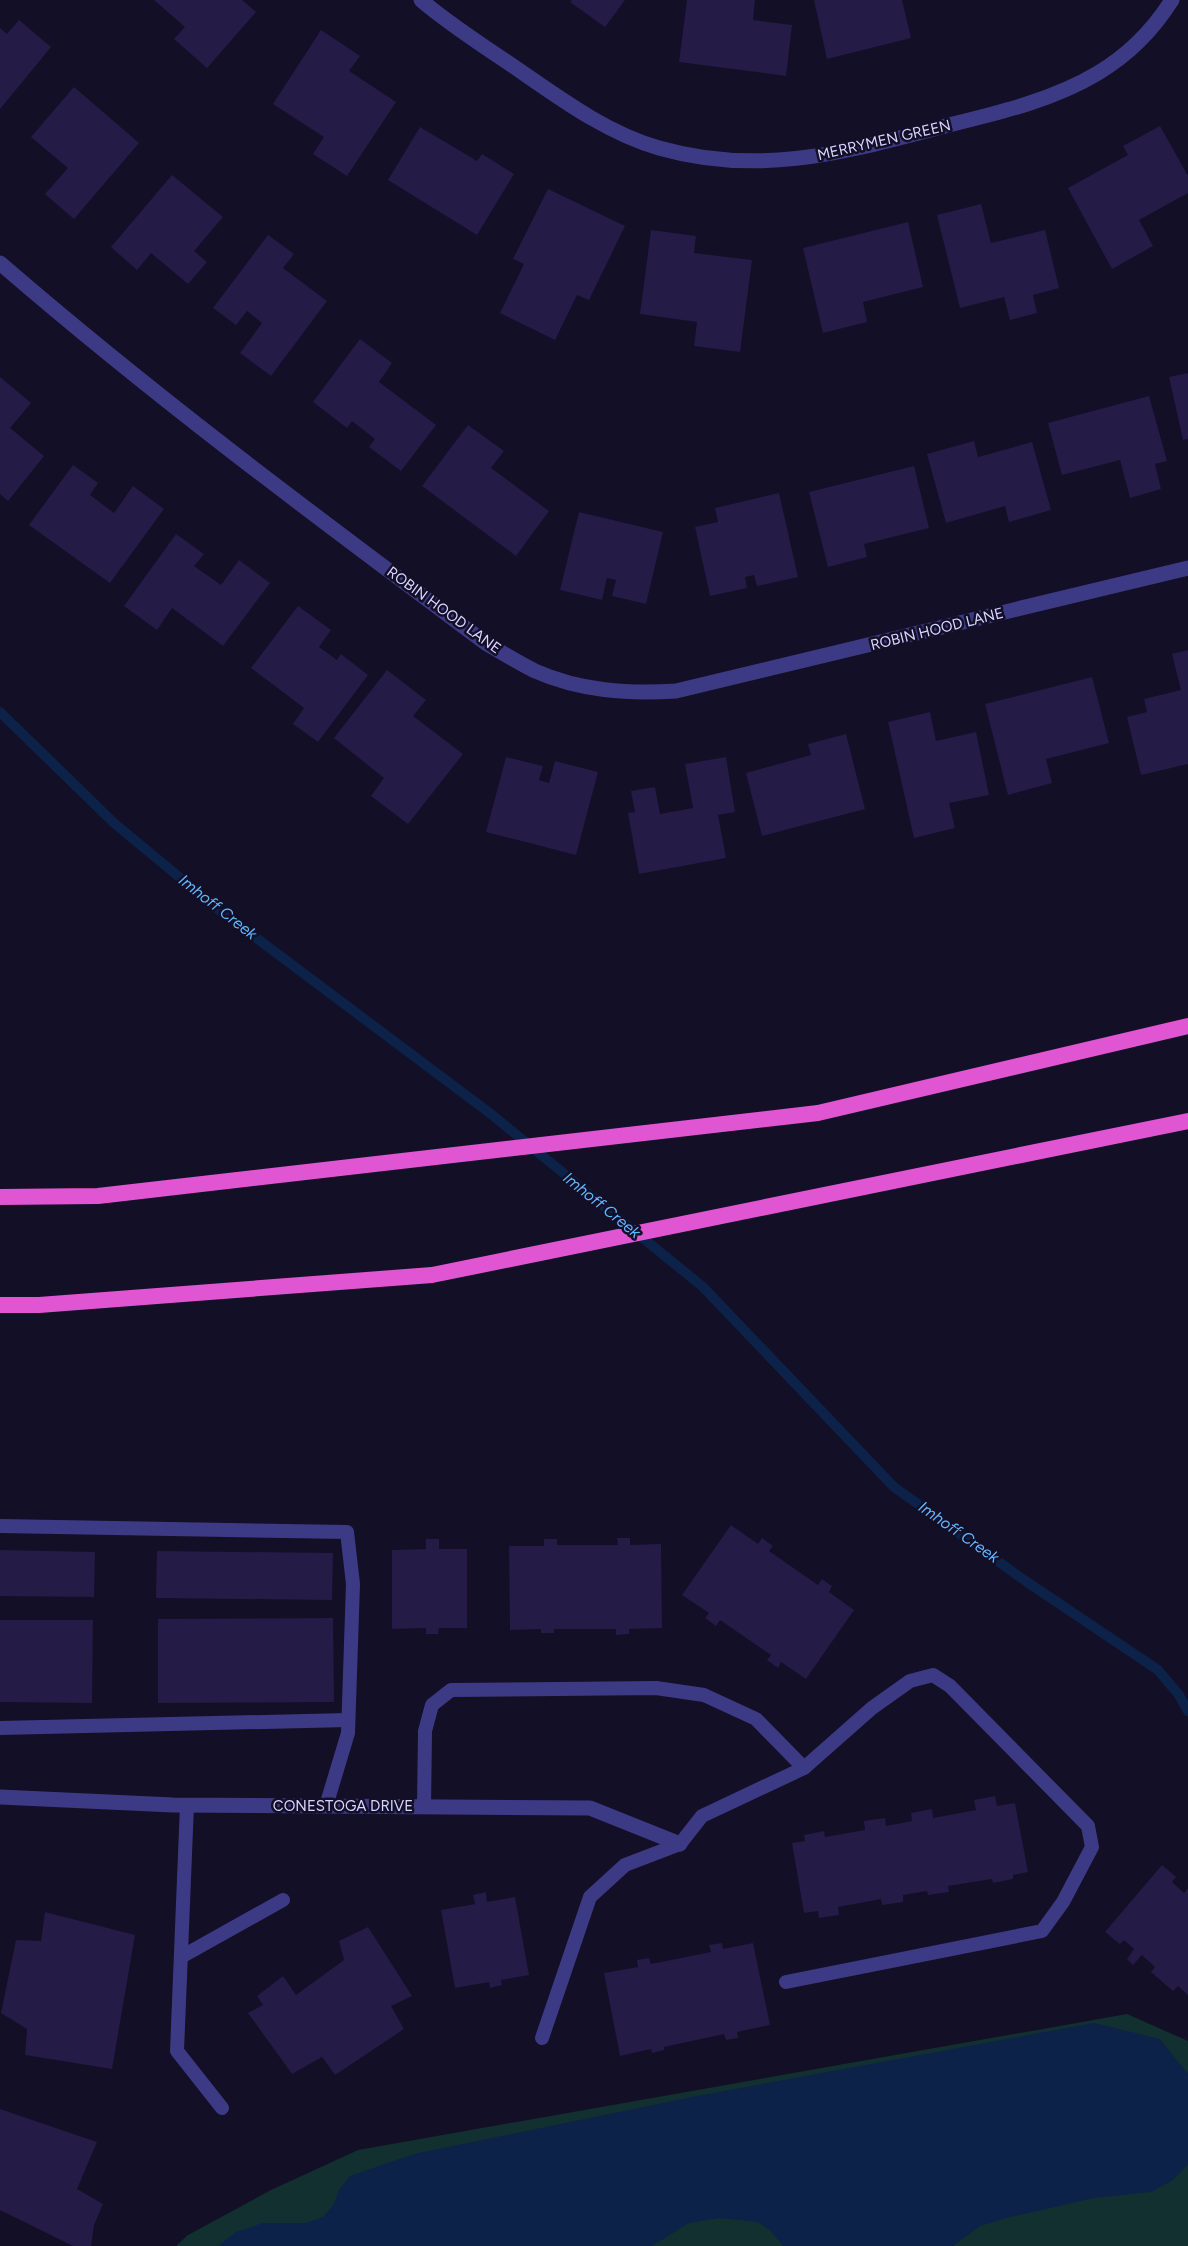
<svg xmlns="http://www.w3.org/2000/svg" width="1188" height="2246" viewBox="0 0 1188 2246" font-family="Figtree,sans-serif">
  <rect width="100%" height="100%" fill="#130f26"/>
  <polygon fill="#12302f" points="1127,2014 1188,2041 1188,2246 176,2246 188,2235 271,2190 358,2150"/>
  <polygon fill="#0c2248" points="1094,2023 1160,2039 1188,2074 1188,2164 1172,2181 1151,2192 1094,2198 1006,2218 980,2226 953,2246 783,2246 771,2231 758,2222 720,2218 689,2223 652,2246 218,2246 236,2232 263,2223 305,2223 323,2217 334,2204 339,2190 350,2176 414,2154 692,2097"/>
  <g fill="none" stroke-linecap="round" stroke-linejoin="round">
    <polyline stroke="#0c2248" stroke-width="10" points="0,712 114,823 219,910 491,1114 703,1287 894,1487 1027,1582 1158,1670 1179,1695 1188,1711"/>
  </g>
  <g fill="#241b47">
    <polygon points="154,0 242,0 256,12 207,68 174,39 185,27"/>
    <polygon points="572,0 625,0 605,27 570,2"/>
    <polygon points="687,0 755,0 753,20 792,25 786,76 679,62"/>
    <polygon points="814,0 902,0 911,38 827,59"/>
    <polygon points="19,20 51,47 0,109 0,28 7,34"/>
    <polygon points="321,30 360,56 349,71 396,102 347,176 313,154 324,137 273,104"/>
    <polygon points="74,87 139,143 74,219 45,194 68,168 31,137"/>
    <polygon points="1160,126 1188,176 1188,193 1139,220 1153,246 1112,269 1068,188 1128,155 1123,146"/>
    <polygon points="420,127 477,161 482,154 514,174 477,235 388,180"/>
    <polygon points="172,175 223,217 194,251 207,262 188,284 151,253 137,270 111,247"/>
    <polygon points="548,189 625,226 589,300 577,295 555,340 500,313 524,264 513,259"/>
    <polygon points="981,204 991,243 1045,230 1059,288 1033,295 1037,313 1010,320 1004,297 960,308 937,215"/>
    <polygon points="908,222 923,287 863,302 867,322 823,333 803,248"/>
    <polygon points="651,230 696,236 694,253 752,260 740,352 694,346 697,322 640,314"/>
    <polygon points="268,235 294,254 283,268 327,301 271,376 240,353 262,323 247,311 236,325 213,308"/>
    <polygon points="360,339 392,363 379,382 436,425 401,471 369,447 375,439 352,421 347,428 313,402"/>
    <polygon points="1188,373 1188,439 1183,440 1169,377"/>
    <polygon points="0,377 31,403 10,428 44,456 8,501 0,494"/>
    <polygon points="1149,396 1167,461 1155,464 1161,489 1130,498 1120,460 1062,475 1048,423"/>
    <polygon points="468,425 504,451 491,468 549,511 516,556 422,486"/>
    <polygon points="974,441 978,457 1032,442 1051,510 1009,522 1005,506 946,523 927,454"/>
    <polygon points="73,465 98,483 90,495 114,513 133,486 164,509 110,583 29,525"/>
    <polygon points="914,466 929,528 864,544 867,557 828,567 809,492"/>
    <polygon points="779,493 798,577 757,586 754,575 745,577 747,588 710,596 695,527 718,522 715,508"/>
    <polygon points="579,512 663,532 646,604 612,596 616,580 607,578 602,600 560,590"/>
    <polygon points="176,534 204,554 194,566 221,585 239,560 270,583 223,646 172,608 157,630 124,606"/>
    <polygon points="298,606 331,630 319,647 337,660 341,654 368,675 318,742 293,724 304,708 251,668"/>
    <polygon points="1188,650 1188,764 1141,775 1127,717 1147,712 1144,699 1181,690 1172,654"/>
    <polygon points="387,670 426,700 413,716 463,754 408,824 371,796 384,778 334,738"/>
    <polygon points="1092,677 1109,743 1046,759 1052,783 1008,795 985,704"/>
    <polygon points="930,712 936,741 976,732 989,795 949,803 955,828 914,838 888,722"/>
    <polygon points="846,734 865,809 762,836 746,773 811,755 808,744"/>
    <polygon points="506,757 543,766 539,780 549,783 555,761 598,772 576,855 486,832"/>
    <polygon points="726,757 735,812 718,815 726,858 639,874 628,813 635,812 631,791 655,787 660,814 693,808 685,764"/>
    <polygon points="731,1525 758,1544 762,1538 773,1546 769,1551 818,1585 822,1579 832,1586 829,1592 854,1610 806,1679 781,1662 778,1668 767,1660 771,1655 720,1620 716,1626 705,1618 709,1613 682,1595"/>
    <polygon points="617,1538 630,1538 630,1545 661,1544 662,1628 629,1629 629,1634 616,1635 616,1629 554,1629 554,1633 541,1633 541,1629 510,1630 509,1546 544,1546 544,1539 557,1539 557,1545 618,1545"/>
    <polygon points="426,1539 439,1539 439,1549 467,1549 467,1628 439,1628 438,1634 426,1634 426,1628 392,1629 392,1550 426,1549"/>
    <polygon points="0,1550 95,1552 94,1597 0,1596"/>
    <polygon points="157,1551 333,1553 332,1600 156,1598"/>
    <polygon points="333,1618 334,1702 158,1703 158,1619"/>
    <polygon points="0,1620 93,1620 92,1703 0,1702"/>
    <polygon points="995,1796 997,1806 1015,1803 1028,1872 1013,1875 1013,1879 993,1883 992,1879 948,1886 949,1892 928,1895 927,1891 903,1895 903,1902 882,1905 881,1899 838,1907 839,1915 819,1918 818,1911 804,1913 792,1843 805,1841 804,1835 824,1831 825,1837 865,1830 864,1821 885,1818 886,1826 912,1821 911,1813 932,1809 933,1818 976,1810 974,1800"/>
    <polygon points="1162,1865 1176,1877 1172,1882 1184,1893 1188,1888 1188,1995 1178,1986 1173,1991 1151,1972 1155,1967 1142,1955 1133,1965 1127,1959 1134,1949 1124,1940 1120,1944 1105,1932"/>
    <polygon points="486,1892 487,1902 515,1897 529,1975 501,1980 502,1985 490,1988 489,1982 455,1988 441,1910 475,1904 473,1895"/>
    <polygon points="45,1912 135,1935 112,2069 25,2055 27,2029 1,2013 16,1940 41,1941"/>
    <polygon points="368,1927 412,1996 391,2006 404,2029 335,2075 322,2057 292,2074 248,2013 263,2005 257,1996 283,1976 296,1995 344,1960 339,1941"/>
    <polygon points="722,1943 723,1949 753,1943 770,2025 737,2032 738,2038 726,2040 724,2034 664,2047 664,2050 652,2053 651,2049 620,2056 604,1973 638,1967 637,1960 649,1958 651,1964 711,1952 709,1945"/>
    <polygon points="0,2109 97,2142 77,2189 103,2204 94,2225 91,2246 73,2246 0,2210"/>
  </g>
  <g fill="none" stroke-linecap="round" stroke-linejoin="round">
    <g stroke="#3d3a85" stroke-width="14">
      <polyline points="0,1526 347,1532 353,1584 348,1733 326,1806"/>
      <polyline points="0,1728 348,1720"/>
      <polyline points="187,1805 177,2051 222,2108"/>
      <polyline points="424,1807 425,1731 432,1705 451,1690 656,1688 704,1695 756,1719 804,1768"/>
      <polyline points="181,1957 283,1900"/>
      <polyline points="542,2038 590,1897 625,1865 680,1844 702,1816 804,1768 872,1708 910,1681 933,1675 950,1686 1088,1826 1092,1847 1063,1902 1042,1931 786,1982"/>
    </g>
    <g stroke="#3d3a85" stroke-width="15">
      <path d="M421,0c28,24 61,45 92,66 45,31 93,67 146,82 105,30 193,2 294,-24 49,-12 102,-25 145,-51 30,-18 55,-43 74,-73"/>
      <path d="M0,263c156,135 322,258 487,381 16,9 32,19 48,27 45,20 93,23 141,20l512,-123"/>
      <polyline points="0,1797 173,1805 590,1808 680,1844"/>
    </g>
    <g stroke="#e055d1" stroke-width="16">
      <polyline points="0,1197 98,1196 818,1113 1188,1026"/>
      <polyline points="0,1305 39,1305 432,1275 1188,1121"/>
    </g>
  </g>
  <g text-anchor="middle" dominant-baseline="central" stroke-width="5" stroke-linejoin="round" paint-order="stroke">
    <g font-size="15" fill="#d9d4ff" stroke="#130f26">
      <text transform="translate(884 140) rotate(-13)">MERRYMEN GREEN</text>
      <text transform="translate(444 610) rotate(36)">ROBIN HOOD LANE</text>
      <text transform="translate(937 629) rotate(-14)">ROBIN HOOD LANE</text>
      <text x="343" y="1806">CONESTOGA DRIVE</text>
    </g>
    <g font-size="16" font-style="italic" fill="#62b6ff" stroke="#130f26">
      <text transform="translate(218 907) rotate(38)">Imhoff Creek</text>
      <text transform="translate(602 1205) rotate(39)">Imhoff Creek</text>
      <text transform="translate(959 1532) rotate(35)">Imhoff Creek</text>
    </g>
  </g>
</svg>
